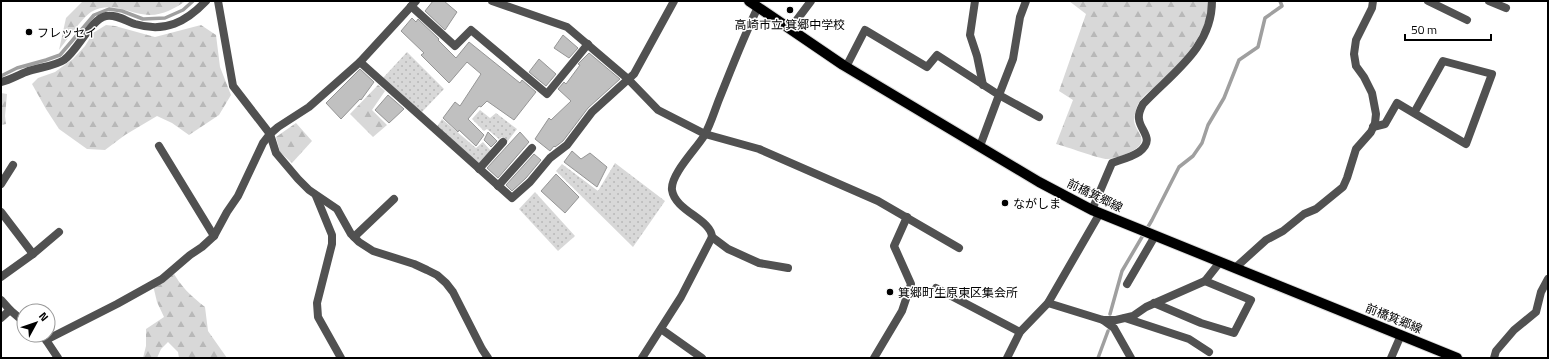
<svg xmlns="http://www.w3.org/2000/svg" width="1549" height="359" viewBox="0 0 1549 359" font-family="'Titillium Web','Noto Sans JP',sans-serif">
  <defs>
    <pattern id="grass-dots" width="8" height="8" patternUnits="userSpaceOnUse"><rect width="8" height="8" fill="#d8d8d8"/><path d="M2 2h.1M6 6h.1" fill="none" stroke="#b8b8b8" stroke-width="1.8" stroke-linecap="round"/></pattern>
    <pattern id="forest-firs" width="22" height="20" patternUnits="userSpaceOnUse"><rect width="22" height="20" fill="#d8d8d8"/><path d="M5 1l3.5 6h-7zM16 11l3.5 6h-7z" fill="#b8b8b8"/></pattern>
  </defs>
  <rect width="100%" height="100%" fill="#fff"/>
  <g fill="url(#grass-dots)">
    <polygon points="407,52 444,89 421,113 383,78"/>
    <polygon points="480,110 490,118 496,113 517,129 507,142 502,137 499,139 487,129 484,131 472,119"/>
    <polygon points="442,119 476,148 483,142 491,151 479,166 436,128"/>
    <polygon points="615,163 665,201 633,247 556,171 562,164 598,191"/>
    <polygon points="535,192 575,236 558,251 519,209"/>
  </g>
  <g fill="url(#forest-firs)">
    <path d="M83,1h103c-11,7 -23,14 -36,14 -20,0 -38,-15 -59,-3 -10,7 -24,28 -32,38l7,-32z"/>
    <path d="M1069,1h139c2,30 -25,60 -46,80 -8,8 -18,12 -24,23 -2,5 -4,11 -4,17 2,12 16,19 0,29 -5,3 -20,9 -26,9 -6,1 -43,-13 -52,-15l17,-44 -14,-9 27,-77z"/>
    <polygon points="106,25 115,26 155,37 201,25 216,35 220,67 231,95 219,115 189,135 172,123 157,116 125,135 105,150 87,149 59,129 46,109 32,84 38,78 55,72 73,59 85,46 93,33"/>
    <polygon points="378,85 385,91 372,110 387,125 373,137 350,114"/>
    <polygon points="1,93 7,94 5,116 6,124 1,125"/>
    <polygon points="296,123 312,141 292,163 280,152 276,137"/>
    <path d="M172,270c8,16 19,26 33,37l3,24 19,27h-48l-1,-6 -10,-10 -7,7 -4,9h-14l3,-12v-17l18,-12 -7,-15 -5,-21z"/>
  </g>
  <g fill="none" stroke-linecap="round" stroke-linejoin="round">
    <g stroke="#9f9f9f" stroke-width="3.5">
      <polyline points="1,76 17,68 46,60 60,55 94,15 109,9 122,11 143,19 165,18 183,10 193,1"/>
      <polyline points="1110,314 1122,271 1152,220 1179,167 1193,156 1202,143 1208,125 1224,98 1239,60 1258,47 1265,18 1282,6 1280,1"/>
      <polyline points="1098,358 1108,331"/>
    </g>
  </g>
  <g fill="#c0c0c0" stroke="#959595">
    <polygon points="433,1 444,1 457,12 445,30 425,11"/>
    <polygon points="412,18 416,22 418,19 439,39 438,40 456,58 469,42 520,83 522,80 536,92 514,120 487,101 481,107 479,106 468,119 484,135 476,146 459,130 458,132 443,118 455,102 460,106 481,74 467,62 449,83 421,55 424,53 401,31"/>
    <polygon points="563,35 578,48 569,58 554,48"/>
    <polygon points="589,53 620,79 588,108 563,141 555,147 554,146 550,151 535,139 549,118 551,120 571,101 558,89 564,82 566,84 580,65 578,64"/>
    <polygon points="539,59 556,74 546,86 529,72"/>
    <polygon points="360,69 374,82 361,100 360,99 341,119 326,103"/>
    <polygon points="388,95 404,109 389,123 375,110"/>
    <polygon points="488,132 497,141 491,147 484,140"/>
    <polygon points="520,132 529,142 498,178 487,168"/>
    <polygon points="572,151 581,159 590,153 607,167 597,187 564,162"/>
    <polygon points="534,154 541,160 526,178 512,191 506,185"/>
    <polygon points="556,174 579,197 565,213 541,191"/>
  </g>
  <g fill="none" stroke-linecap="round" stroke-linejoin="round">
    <defs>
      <polyline id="primary" points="749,1 843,65 1039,182 1092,210 1457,358"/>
    </defs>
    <use href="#primary" stroke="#dbdbdb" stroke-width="12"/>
    <g stroke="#515151" stroke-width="8">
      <polyline points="218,1 233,86 270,134 276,153 298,179 309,190 337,209 351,234 359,242 373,251 414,264 427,270 437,275 446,283 453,292 482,349 488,358"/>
      <polyline points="492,1 567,27 628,79 658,110 705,134 759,149 878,201 959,248"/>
      <polyline points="975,1 970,35 977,56 983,85"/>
      <polyline points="1026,1 1020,17 1013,59 999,95 1039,117"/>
      <polyline points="1428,1 1467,20"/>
      <polyline points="1489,1 1506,8"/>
      <polyline points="411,6 455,46 471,30 547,94 588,44"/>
      <polyline points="790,29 811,1"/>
      <polyline points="360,62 512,198 530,182 550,158 567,145 592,112 634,74 674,1"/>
      <polyline points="846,67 865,30 927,67 937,55 999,95 980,146"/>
      <path d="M1,82c9,-2 17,-7 25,-10 12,-5 27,-5 38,-12 14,-10 27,-41 42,-44 10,-2 20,5 29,8 30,9 51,-2 71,-23"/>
      <polyline points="1373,127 1385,124 1397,103 1466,144 1492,74 1443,61 1414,113"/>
      <polyline points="159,146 214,236"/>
      <polyline points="479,169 503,142"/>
      <polyline points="1,184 13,165"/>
      <polyline points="498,186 532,148"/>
      <polyline points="316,196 332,235 332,244 317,303 318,317 341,358"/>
      <path d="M1092,210l20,-47c8,-3 20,-6 27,-11 17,-13 1,-21 0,-33 -1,-6 2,-11 4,-15 29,-31 69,-56 69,-103"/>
      <polyline points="1,212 33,254"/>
      <polyline points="354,237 394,199"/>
      <polyline points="712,237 728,249 759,263 788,268"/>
      <polyline points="1235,268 1266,240 1283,231 1304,214 1316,209 1343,187 1347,178 1356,149 1371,132 1375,123 1376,114 1372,93 1364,77 1356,66 1354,54 1356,40 1372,8 1373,1"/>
      <polyline points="1,277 33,254 59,232"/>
      <polyline points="1127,284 1155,236"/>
      <polyline points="936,288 1020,332"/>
      <polyline points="1,300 10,310 24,322"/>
      <polyline points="1048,303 1103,320 1116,320 1133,316 1146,307 1205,281 1220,262"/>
      <polyline points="1154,303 1201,323 1234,333 1251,300 1205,281"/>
      <polyline points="1,318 10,310"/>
      <polyline points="1125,318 1189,339 1209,352"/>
      <polyline points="1103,320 1114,328 1131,358"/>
      <polyline points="661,329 702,358"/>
      <polyline points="40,335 46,340 58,358"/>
      <polyline points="46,340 117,304 162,279 190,255 202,247 214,236 227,212 238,196 263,143 270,134 278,127 309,107 360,62 416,1"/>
      <path d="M642,358l39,-61 31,-60c-1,-18 -37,-26 -40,-47 -2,-15 24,-41 32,-54 7,-12 11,-27 16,-39 12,-30 24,-61 38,-90"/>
      <polyline points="874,358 902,311 911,284 894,246 907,217"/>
      <polyline points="1007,358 1020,332 1048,303 1100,213"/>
      <polyline points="1494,358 1496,351 1514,330 1536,312 1541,292 1548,279"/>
    </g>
    <polyline stroke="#515151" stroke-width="8" points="1391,358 1401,335"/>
    <use href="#primary" stroke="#000" stroke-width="10"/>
  </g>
  <g fill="#000" stroke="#fff" stroke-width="1.5">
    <circle cx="790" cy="10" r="4"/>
    <circle cx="29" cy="32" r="4"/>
    <circle cx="1005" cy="203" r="4"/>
    <circle cx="890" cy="292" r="4"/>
  </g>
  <g text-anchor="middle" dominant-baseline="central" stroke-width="3" stroke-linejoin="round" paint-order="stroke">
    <g font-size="12" fill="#000" stroke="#fff" text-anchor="start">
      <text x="790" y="24" text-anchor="middle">高崎市立 箕郷中学校</text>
      <text x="37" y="32">フレッセイ</text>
      <text x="1013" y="203">ながしま</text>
      <text x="898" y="292">箕郷町生原東区集会所</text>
    </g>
    <g font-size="12" fill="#000" stroke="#fff">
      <text transform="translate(1095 195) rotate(26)">前橋箕郷線</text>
      <text transform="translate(1394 318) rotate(22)">前橋箕郷線</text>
    </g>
  </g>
  <rect width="1549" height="359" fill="none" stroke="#000000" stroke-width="4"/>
  <g transform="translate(36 323) rotate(50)"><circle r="19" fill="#ffffff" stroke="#999999"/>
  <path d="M0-3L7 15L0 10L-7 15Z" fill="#000000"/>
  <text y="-6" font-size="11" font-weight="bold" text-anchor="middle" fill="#000000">N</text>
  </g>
  <path d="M1405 34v6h86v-6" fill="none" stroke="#000000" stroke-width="2"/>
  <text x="1411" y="34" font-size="12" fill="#000000" stroke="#ffffff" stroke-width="3" paint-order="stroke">50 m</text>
</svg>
